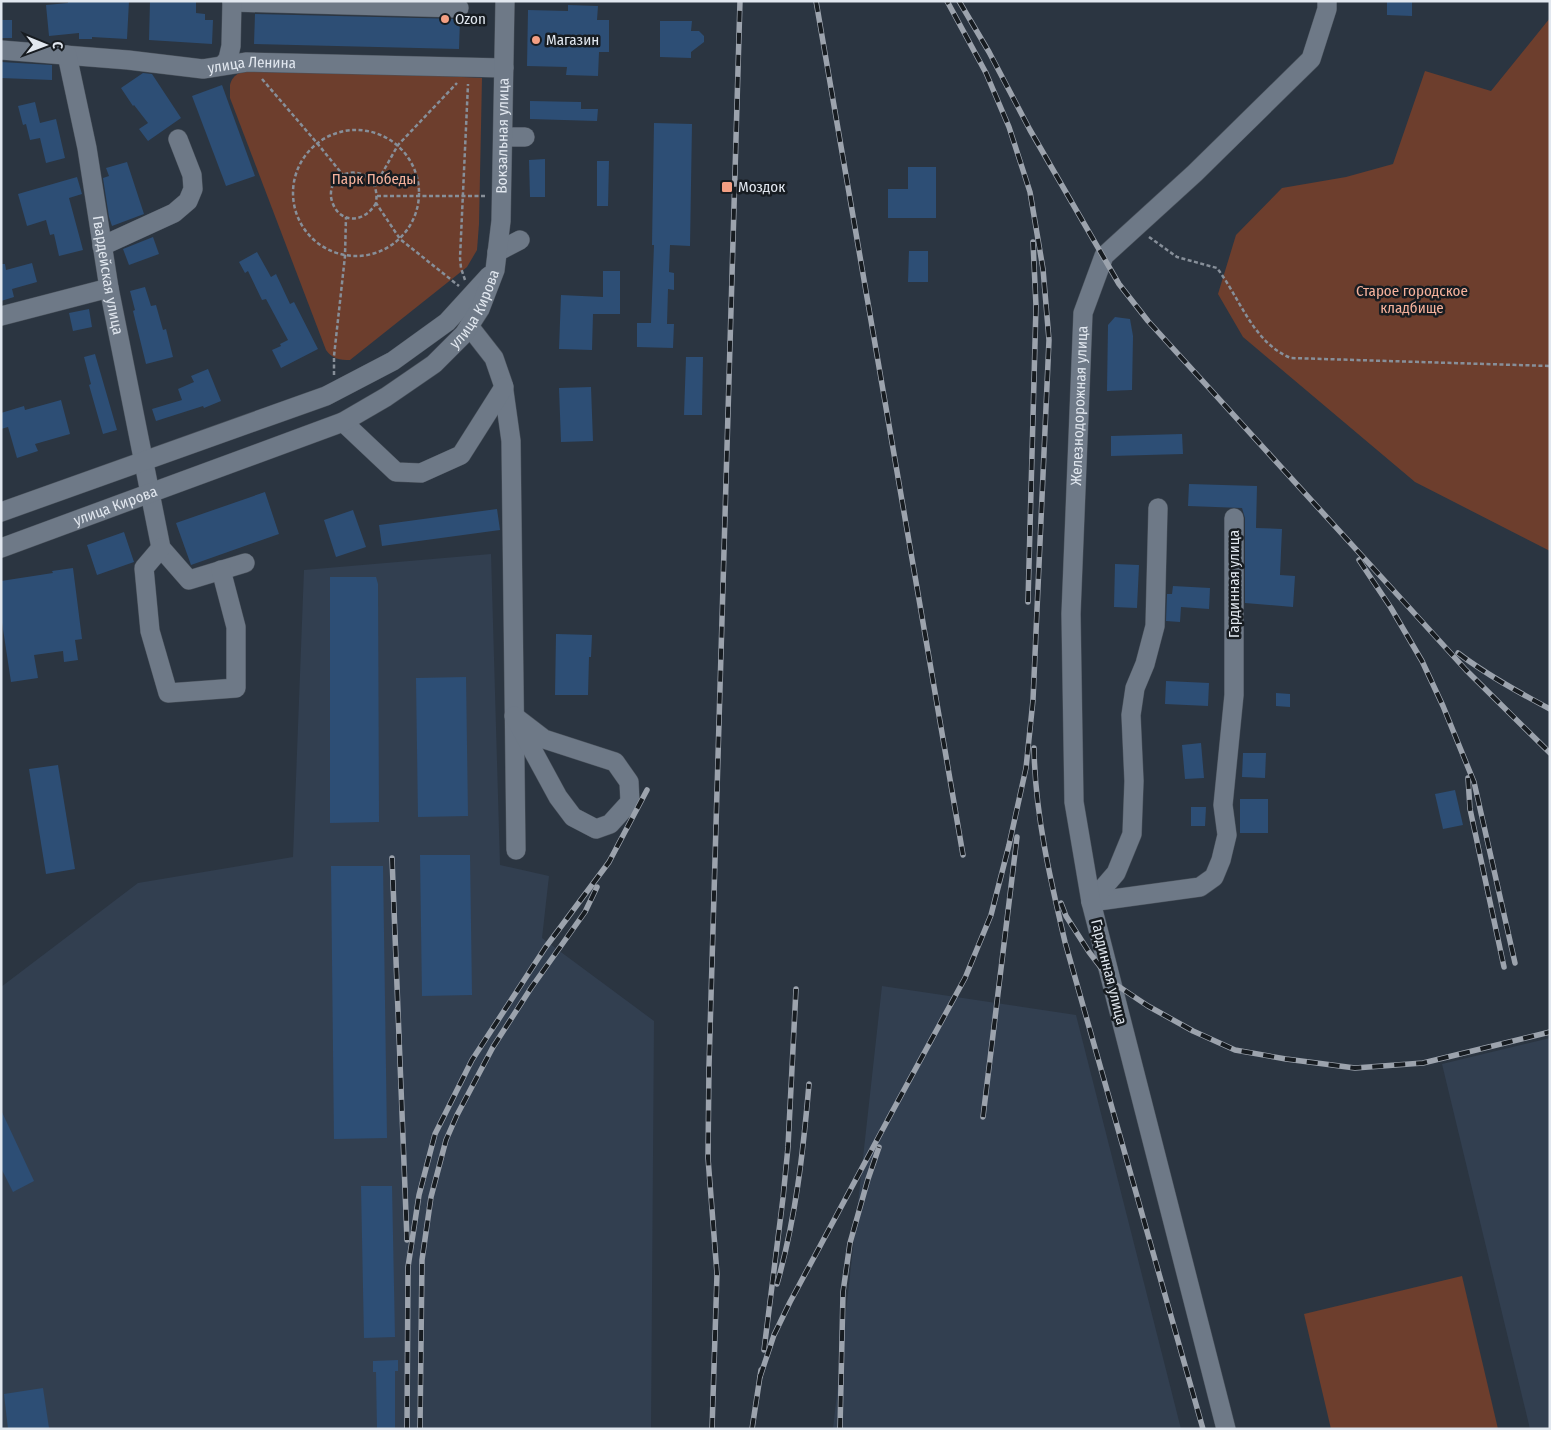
<svg xmlns="http://www.w3.org/2000/svg" width="1551" height="1430" viewBox="0 0 1551 1430" font-family="'Fira Sans Condensed',sans-serif">
  <rect width="100%" height="100%" fill="#2b3541"/>
  <g fill="#323f50">
    <polygon points="491,554 500,865 549,876 542,938 654,1021 651,1429 1,1429 1,987 138,883 293,857 304,570"/>
    <polygon points="882,986 1076,1015 1181,1429 833,1429"/>
    <polygon points="1550,1038 1550,1429 1530,1429 1442,1064"/>
  </g>
  <g fill="#6d3e2d">
    <polygon points="1550,18 1550,551 1415,482 1243,337 1218,294 1236,235 1282,188 1346,177 1393,164 1425,71 1491,91"/>
    <path d="M266,67l216,11 -3,146 -2,26 -10,17 -117,93c-10,0 -18,-1 -24,-10l-96,-252c0,-4 0,-9 0,-13 3,-15 23,-17 36,-18z"/>
    <polygon points="1462,1276 1498,1429 1331,1429 1304,1314"/>
  </g>
  <g fill="#2d4e75">
    <polygon points="68,1 129,1 127,39 92,37 92,39 79,39 79,33 49,36 46,5 68,3"/>
    <polygon points="150,1 196,1 196,13 205,14 205,20 213,20 212,44 149,40"/>
    <polygon points="1387,1 1412,1 1412,16 1387,15"/>
    <polygon points="568,5 598,6 597,20 609,20 609,52 599,52 598,76 566,75 567,67 527,66 528,10 568,11"/>
    <polygon points="255,14 460,19 459,49 254,44"/>
    <rect x="1" y="20" width="11" height="18"/>
    <polygon points="660,21 692,21 691,31 699,31 704,36 704,42 691,52 691,58 660,57"/>
    <polygon points="1,62 52,65 52,80 1,78"/>
    <polygon points="143,73 152,74 181,118 148,141 139,129 148,123 134,105 133,106 121,88"/>
    <polygon points="222,85 255,176 226,186 192,96"/>
    <polygon points="530,101 581,102 581,109 598,109 597,121 530,119"/>
    <polygon points="35,102 40,123 56,119 65,158 46,163 40,138 30,140 26,124 23,125 18,106"/>
    <polygon points="654,123 692,124 690,246 670,245 669,272 674,273 674,290 668,289 667,324 674,324 673,348 637,347 637,323 651,323 654,245 652,245"/>
    <polygon points="545,159 545,197 530,197 529,160"/>
    <polygon points="597,161 609,161 608,206 597,206"/>
    <polygon points="127,162 144,214 112,226 109,217 103,178 109,176 106,168"/>
    <polygon points="908,167 936,167 936,218 888,218 888,189 908,189"/>
    <polygon points="77,177 82,194 69,198 83,250 59,256 54,234 50,235 46,220 27,226 18,194"/>
    <polygon points="153,237 159,254 129,265 123,249"/>
    <polygon points="909,251 928,251 928,282 908,282"/>
    <polygon points="257,252 271,277 276,274 290,304 294,302 318,349 281,368 272,350 281,346 280,344 288,340 266,299 262,300 248,271 245,273 239,262"/>
    <polygon points="32,263 37,282 12,289 14,297 1,301 1,264 5,264 6,270"/>
    <polygon points="603,271 620,271 620,314 593,314 592,350 559,349 561,295 603,297"/>
    <polygon points="145,287 151,306 156,305 163,330 166,329 173,357 146,364 133,311 135,310 130,291"/>
    <polygon points="89,309 92,327 73,331 69,313"/>
    <polygon points="1115,317 1130,319 1133,336 1132,390 1107,391 1108,325"/>
    <polygon points="95,354 117,430 103,434 89,385 91,384 84,357"/>
    <polygon points="686,357 703,357 702,415 684,415"/>
    <polygon points="208,369 221,401 204,408 203,406 156,421 152,409 182,400 178,389 194,382 191,376"/>
    <polygon points="591,387 593,441 561,442 559,388"/>
    <polygon points="61,400 70,434 35,444 38,451 17,458 8,427 1,429 1,413 24,406 25,410"/>
    <polygon points="1182,434 1183,454 1111,456 1111,436"/>
    <polygon points="1189,484 1257,486 1256,528 1282,529 1280,575 1295,576 1293,607 1245,603 1245,518 1242,508 1188,506"/>
    <polygon points="265,492 279,534 191,565 176,523"/>
    <polygon points="497,509 500,530 382,546 379,525"/>
    <polygon points="353,510 366,547 336,557 324,520"/>
    <polygon points="124,532 134,562 97,575 87,545"/>
    <polygon points="1115,564 1139,565 1137,608 1114,607"/>
    <polygon points="73,568 82,639 75,640 78,660 64,662 63,651 34,655 38,678 11,682 1,616 1,581 53,573 52,571"/>
    <polygon points="330,577 376,577 378,584 379,822 330,823"/>
    <polygon points="1173,586 1210,588 1209,609 1181,607 1180,622 1166,621 1167,594 1172,594"/>
    <polygon points="556,634 592,635 591,657 589,657 588,695 555,695"/>
    <polygon points="466,677 468,816 418,817 416,678"/>
    <polygon points="1166,681 1209,683 1208,706 1165,704"/>
    <polygon points="1276,693 1290,694 1290,707 1276,706"/>
    <polygon points="1201,743 1204,778 1185,779 1182,745"/>
    <polygon points="1243,753 1266,753 1265,778 1242,777"/>
    <polygon points="58,765 75,869 46,874 29,769"/>
    <polygon points="1455,790 1463,825 1443,829 1435,794"/>
    <rect x="1240" y="799" width="28" height="34"/>
    <polygon points="1191,807 1206,807 1205,826 1191,826"/>
    <polygon points="420,855 470,855 472,995 422,996"/>
    <polygon points="331,866 383,866 387,1138 334,1139"/>
    <polygon points="1,1110 34,1181 13,1192 1,1168"/>
    <polygon points="361,1186 392,1186 395,1337 364,1338"/>
    <polygon points="398,1360 398,1371 395,1371 395,1429 377,1429 376,1372 373,1372 373,1361"/>
    <polygon points="43,1388 49,1428 8,1429 4,1394"/>
  </g>
  <g fill="none" stroke-linecap="round" stroke-linejoin="round">
    <defs>
      <g id="minor">
        <polyline points="232,2 459,8"/>
        <path id="s1" d="M1,50l127,10 75,9 44,-7 257,6"/>
        <path id="s2" d="M67,55l20,93 22,140 52,260 28,32 56,-17"/>
        <polyline points="223,65 228,59 231,46 232,1"/>
        <polyline points="503,137 525,137"/>
        <polyline points="102,246 174,213 188,201 193,189 192,175 178,139"/>
        <polyline points="497,252 520,240"/>
        <polyline points="1,316 109,288"/>
        <polyline points="469,326 494,358 503,384 511,441 516,850"/>
        <polyline points="343,422 396,472 421,473 461,455 504,387"/>
        <polyline points="1,512 326,396 393,361 447,322 489,276"/>
        <path id="s3" d="M1,548l342,-126 43,-25 48,-33 30,-30 16,-25 15,-39 6,-49 4,-220"/>
        <polyline points="161,548 144,568 150,631 168,693 236,688 236,627 221,570"/>
        <polygon points="514,716 544,739 615,762 629,782 630,802 610,824 596,829 573,817 558,797"/>
        <polyline points="1091,902 1200,887 1214,877 1221,860 1227,835 1223,805 1234,695 1234,518"/>
        <polyline points="1091,902 1116,873 1132,834 1134,781 1131,715 1135,688 1145,664 1155,626 1158,508"/>
        <path id="s4" d="M1226,1429l-135,-527 -17,-100 -3,-188 12,-301 21,-57 91,-83 116,-114 16,-50v-8"/>
      </g>
    </defs>
    <use href="#minor" stroke="#49515b" stroke-width="20"/>
    <g stroke="#878f99" stroke-width="2.5" stroke-dasharray="4 2.5" stroke-linecap="butt">
      <polyline points="262,79 317,143 343,175"/>
      <circle cx="356" cy="193" r="63"/>
      <polyline points="375,186 398,145 457,83"/>
      <polyline points="377,196 485,196"/>
      <path d="M376,203c-7,13 -23,21 -36,11 -5,-4 -8,-11 -9,-17 -3,-33 51,-34 45,6l24,36 59,47"/>
      <path d="M1149,237l28,20 40,11c23,30 36,75 74,90l259,8"/>
      <polyline points="465,280 461,268 460,258 468,84"/>
      <polyline points="334,375 334,356 345,256 346,217"/>
    </g>
    <use href="#minor" stroke="#6e7987" stroke-width="19"/>
    <defs>
      <g id="rail">
        <polyline points="816,1 963,855"/>
        <polyline points="959,1 989,52 1030,130 1119,284 1148,321 1466,670 1550,753"/>
        <polyline points="1359,560 1391,608 1422,661 1443,706 1474,782 1515,963"/>
        <polyline points="1028,602 1036,306 1033,242"/>
        <path d="M1458,653c29,22 60,39 92,56"/>
        <path d="M1034,748c1,66 16,130 31,194l138,487"/>
        <polyline points="1468,778 1470,809 1504,967"/>
        <polyline points="392,858 407,1240"/>
        <polyline points="1061,903 1066,916 1089,952 1112,982 1148,1006 1193,1031 1235,1050 1286,1059 1355,1068 1423,1063 1550,1032"/>
        <polyline points="983,1117 1017,837"/>
        <path d="M777,1284c19,-67 26,-131 32,-200"/>
        <polyline points="764,1350 783,1198 788,1147 796,989"/>
        <polyline points="760,1377 774,1335 790,1302 892,1112 965,978 991,915 1009,845 1026,768 1033,700 1049,340 1043,269 1030,192 1009,127 986,73 947,1"/>
        <polyline points="407,1429 408,1267 419,1195 435,1134 472,1060 545,948 609,862 647,790"/>
        <polyline points="420,1429 422,1260 431,1197 446,1140 457,1115 493,1047 531,988 585,912 597,887"/>
        <polyline points="712,1429 717,1274 708,1158 709,1066 740,1"/>
        <polyline points="752,1429 761,1370"/>
        <polyline points="840,1429 843,1292 850,1243 868,1179 879,1147"/>
      </g>
    </defs>
    <use href="#rail" stroke="#9ca3ad" stroke-width="5.5"/>
    <use href="#rail" stroke="#171c21" stroke-width="4" stroke-dasharray="11" stroke-linecap="butt"/>
  </g>
  <g fill="#f39f83" stroke="#171c21" stroke-width="2">
    <circle cx="445" cy="19" r="5"/>
    <circle cx="536" cy="40" r="5"/>
    <rect x="721" y="181" width="12" height="12" rx="2.5"/>
  </g>
  <g text-anchor="middle" dominant-baseline="central" stroke-width="5" stroke-linejoin="round" paint-order="stroke">
    <g font-size="15" fill="#e1e7ef" stroke="#171c21" text-anchor="start">
      <text x="455" y="19">Ozon</text>
      <text x="546" y="40">Магазин</text>
      <text x="738" y="187">Моздок</text>
    </g>
    <g font-size="15" fill="#e1e7ef" stroke="#171c21">
      <text stroke="none"><textPath href="#s1" startOffset="252">улица Ленина</textPath></text>
      <text stroke="none"><textPath href="#s3" startOffset="721">Вокзальная улица</textPath></text>
      <text stroke="none"><textPath href="#s2" startOffset="224">Гвардейская улица</textPath></text>
      <text stroke="none"><textPath href="#s3" startOffset="542">улица Кирова</textPath></text>
      <text stroke="none"><textPath href="#s4" startOffset="1042">Железнодорожная улица</textPath></text>
      <text stroke="none"><textPath href="#s3" startOffset="122">улица Кирова</textPath></text>
      <text transform="translate(1234 584) rotate(-90)">Гардинная улица</text>
      <text transform="translate(1109 972) rotate(76)">Гардинная улица</text>
    </g>
    <g font-size="15" fill="#f6b29c" stroke="#171c21">
      <text x="374" y="179">Парк Победы</text>
      <text x="1412" y="291">Старое городское<tspan x="1412" dy="17">кладбище</tspan></text>
    </g>
  </g>
  <rect width="1551" height="1430" fill="none" stroke="#e1e7ef" stroke-width="5"/>
  <g transform="translate(45 45) rotate(91)" stroke="#171c21" stroke-width="4" paint-order="stroke">
  <path d="M0-4L9 19L0 12L-9 19Z" fill="#e1e7ef"/>
  <text y="-8" font-size="14" font-weight="bold" text-anchor="middle" fill="#e1e7ef">С</text>
  </g>
</svg>
